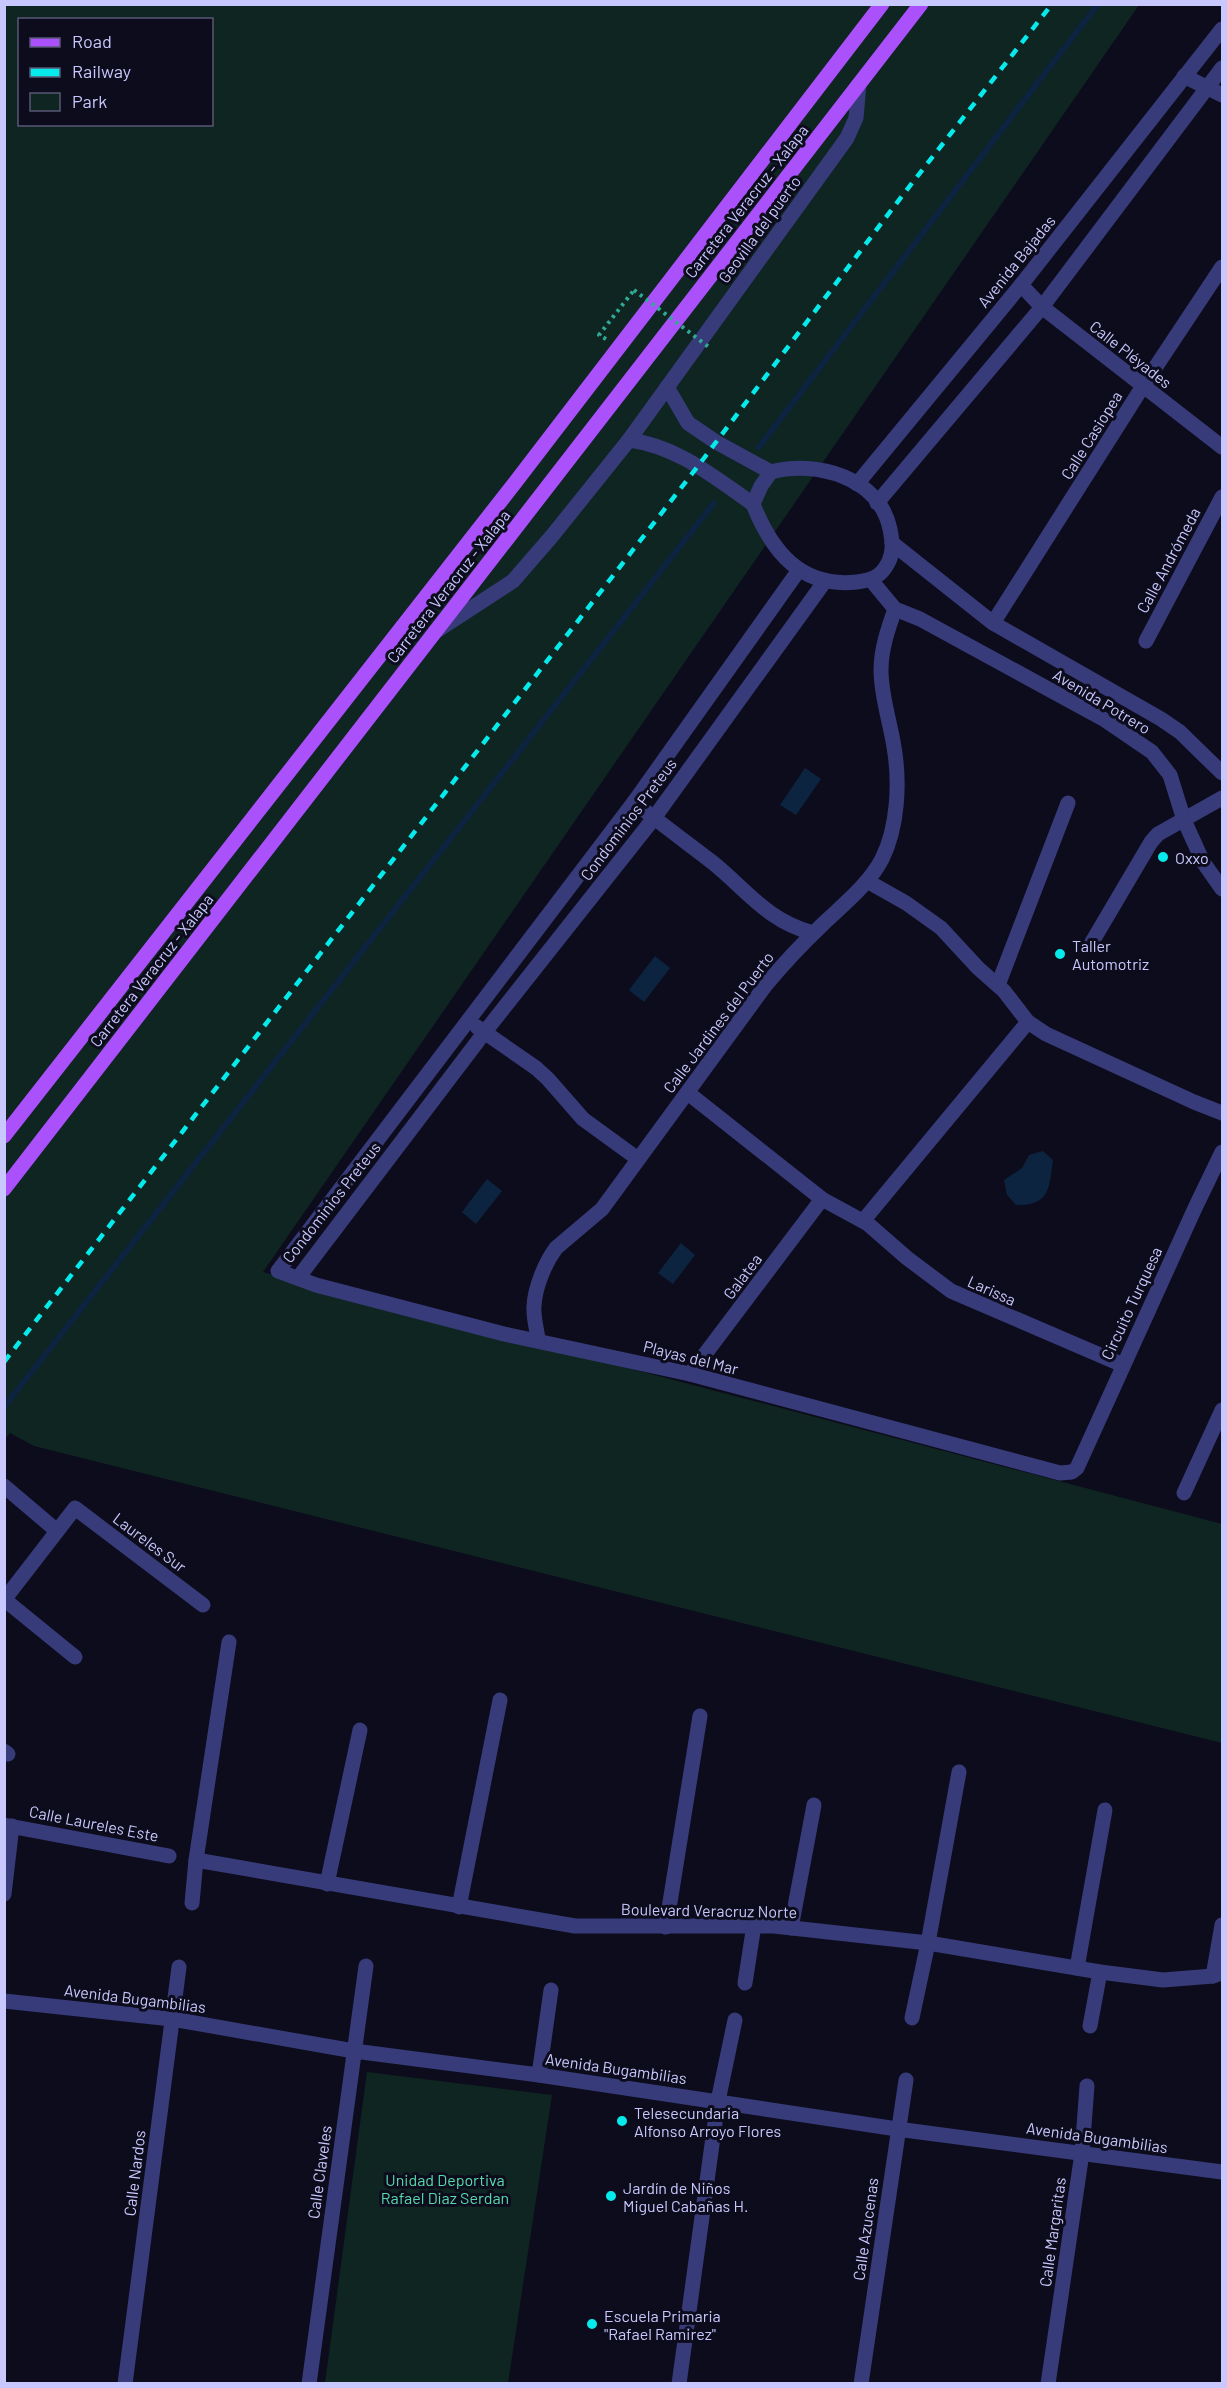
<svg xmlns="http://www.w3.org/2000/svg" width="1227" height="2388" viewBox="0 0 1227 2388" font-family="Barlow,sans-serif">
  <rect width="100%" height="100%" fill="#0d0c1c"/>
  <g fill="#0f2522" fill-rule="evenodd">
    <path d="M4,5h1135l-876,1267 959,252v219l-1188,-297 -24,-13 -5,6zM20,20h192v104h-192z"/>
    <polygon points="367,2072 552,2095 508,2383 325,2383"/>
  </g>
  <g fill="#0c243f">
    <polygon points="805,768 821,779 796,815 780,805"/>
    <polygon points="655,956 670,968 644,1002 629,990"/>
    <path d="M1043,1151l10,9c-4,28 -3,46 -37,45l-9,-10 -3,-15 18,-12 7,-13z"/>
    <polygon points="487,1179 502,1191 476,1224 462,1212"/>
    <polygon points="681,1243 695,1255 673,1284 658,1273"/>
  </g>
  <g fill="none" stroke-linecap="round" stroke-linejoin="round">
    <g stroke="#0c243f" stroke-width="6">
      <polyline points="759,447 1098,4"/>
      <polyline points="4,1407 714,503"/>
    </g>
    <polyline stroke="#2faa97" stroke-width="4" stroke-dasharray="3 4.5" stroke-linecap="butt" points="606,339 599,335 634,290"/>
    <g stroke="#373b7a" stroke-width="15">
      <polyline points="1184,76 1222,95"/>
      <polyline points="1021,285 1042,307 1222,447"/>
      <polyline points="857,484 1021,285 1222,29"/>
      <polyline points="877,503 1042,307 1222,68"/>
      <polyline points="799,570 634,802 278,1271 316,1285 504,1334 690,1374 1060,1473 1072,1472 1077,1468 1195,1208 1222,1152"/>
      <polyline points="993,623 1143,386 1222,267"/>
      <polyline points="1146,641 1222,497"/>
      <path d="M634,802c26,21 52,40 78,60 35,28 55,59 101,71"/>
      <polyline points="867,881 906,903 941,928 978,968 1004,991 1028,1022 1046,1034 1194,1102 1222,1113"/>
      <polyline points="1092,942 1151,842 1158,834 1222,798"/>
      <polyline points="998,985 1068,803"/>
      <polyline points="477,1027 536,1068 548,1079 583,1119 638,1159"/>
      <polyline points="688,1093 822,1199 868,1224 907,1258 951,1291 1123,1365"/>
      <polyline points="863,1221 1028,1022"/>
      <polyline points="298,1278 484,1033 654,818 825,581"/>
      <path d="M538,1340c-1,-11 -5,-23 -4,-34 1,-19 11,-43 22,-58l46,-39 163,-223c18,-22 38,-43 59,-63 20,-19 45,-39 58,-64 16,-32 18,-77 12,-112 -4,-26 -13,-51 -13,-77 0,-21 7,-41 14,-61"/>
      <polyline points="690,1374 822,1199"/>
      <polyline points="4,1486 57,1531"/>
      <polyline points="1184,1493 1222,1410"/>
      <polyline points="4,1600 75,1508 203,1605"/>
      <polyline points="5,1600 75,1657"/>
      <polyline points="4,1751 8,1754"/>
      <polyline points="4,1825 169,1856"/>
      <polyline points="196,1860 575,1926 774,1926 928,1943 1100,1972 1163,1980 1213,1976 1222,1973"/>
      <polyline points="327,1884 360,1730"/>
      <polyline points="4,1894 12,1826"/>
      <polyline points="192,1903 196,1860 229,1642"/>
      <polyline points="459,1907 500,1700"/>
      <polyline points="666,1927 700,1716"/>
      <polyline points="791,1928 814,1805"/>
      <polyline points="1077,1968 1105,1810"/>
      <polyline points="1213,1976 1222,1925"/>
      <polyline points="745,1983 754,1925"/>
      <polyline points="4,2001 172,2019 354,2051 539,2075 897,2129 1222,2172"/>
      <polyline points="912,2018 928,1943 959,1772"/>
      <polyline points="1090,2026 1100,1972"/>
      <polyline points="539,2075 551,1990"/>
      <polyline points="125,2384 179,1967"/>
      <polyline points="309,2384 366,1966"/>
      <polyline points="679,2384 718,2101 735,2020"/>
      <polyline points="861,2384 906,2080"/>
      <polyline points="1048,2384 1082,2153 1087,2086"/>
    </g>
    <g stroke="#373b7a" stroke-width="15">
      <path d="M667,387l21,36 28,19 55,30c45,-12 108,5 119,57 2,11 4,21 -1,32 -7,15 -16,19 -32,21 -56,6 -85,-30 -104,-78l8,-18 10,-14"/>
      <path d="M629,440c48,6 85,37 124,64"/>
      <polyline points="892,543 993,623 1161,719 1180,732 1222,773"/>
      <polyline points="871,580 895,609 920,619 1105,720 1152,752 1170,775 1184,820 1203,862 1222,889"/>
      <polyline points="438,630 513,581 552,536 629,440 847,138 856,118 859,84"/>
    </g>
    <g stroke="#ab51fb" stroke-width="15">
      <polyline points="4,1136 514,484 882,4"/>
      <polyline points="4,1189 921,4"/>
    </g>
    <polyline stroke="#06eaeb" stroke-width="4.5" stroke-dasharray="9 8" stroke-linecap="butt" points="4,1362 698,466 902,196 1052,4"/>
    <polyline stroke="#2faa97" stroke-width="4" stroke-dasharray="3 4.5" stroke-linecap="butt" points="634,290 710,348"/>
  </g>
  <g fill="#06eaeb" stroke="#0d0c1c" stroke-width="2">
    <circle cx="1163" cy="857" r="6"/>
    <circle cx="1060" cy="954" r="6"/>
    <circle cx="622" cy="2121" r="6"/>
    <circle cx="611" cy="2196" r="6"/>
    <circle cx="592" cy="2324" r="6"/>
  </g>
  <g text-anchor="middle" dominant-baseline="central" stroke-width="6" stroke-linejoin="round" paint-order="stroke">
    <g font-size="16" fill="#c9c8fe" stroke="#0d0c1c">
      <text transform="translate(746 201) rotate(-52)">Carretera Veracruz - Xalapa</text>
      <text transform="translate(759 229) rotate(-54)">Geovilla del puerto</text>
      <text transform="translate(1016 261) rotate(-51)">Avenida Bajadas</text>
      <text transform="translate(1131 354) rotate(38)">Calle Pléyades</text>
      <text transform="translate(1091 435) rotate(-58)">Calle Casiopea</text>
      <text transform="translate(1168 560) rotate(-62)">Calle Andrómeda</text>
      <text transform="translate(448 586) rotate(-52)">Carretera Veracruz - Xalapa</text>
      <text transform="translate(1102 701) rotate(31)">Avenida Potrero</text>
      <text transform="translate(628 819) rotate(-53)">Condominios Preteus</text>
      <text transform="translate(151 970) rotate(-52)">Carretera Veracruz - Xalapa</text>
      <text transform="translate(718 1022) rotate(-53)">Calle Jardines del Puerto</text>
      <text transform="translate(331 1202) rotate(-52)">Condominios Preteus</text>
      <text transform="translate(742 1276) rotate(-53)">Galatea</text>
      <text transform="translate(992 1290) rotate(24)">Larissa</text>
      <text transform="translate(1131 1303) rotate(-65)">Circuito Turquesa</text>
      <text transform="translate(691 1357) rotate(14)">Playas del Mar</text>
      <text transform="translate(150 1542) rotate(37)">Laureles Sur</text>
      <text transform="translate(94 1823) rotate(11)">Calle Laureles Este</text>
      <text transform="translate(709 1910) rotate(1)">Boulevard Veracruz Norte</text>
      <text transform="translate(135 1998) rotate(7)">Avenida Bugambilias</text>
      <text transform="translate(616 2068) rotate(8)">Avenida Bugambilias</text>
      <text transform="translate(1097 2137) rotate(8)">Avenida Bugambilias</text>
      <text transform="translate(319 2172) rotate(-82)">Calle Claveles</text>
      <text transform="translate(134 2173) rotate(-83)">Calle Nardos</text>
      <text transform="translate(865 2229) rotate(-82)">Calle Azucenas</text>
      <text transform="translate(1052 2232) rotate(-82)">Calle Margaritas</text>
    </g>
    <g font-size="16" fill="#c9c8fe" stroke="#0d0c1c" text-anchor="start">
      <text x="1175" y="857">Oxxo</text>
      <text x="1072" y="945">Taller<tspan x="1072" dy="18">Automotriz</tspan></text>
      <text x="634" y="2112">Telesecundaria<tspan x="634" dy="18">Alfonso Arroyo Flores</tspan></text>
      <text x="623" y="2187">Jardín de Niños<tspan x="623" dy="18">Miguel Cabañas H.</tspan></text>
      <text x="604" y="2315">Escuela Primaria<tspan x="604" dy="18">"Rafael Ramirez"</tspan></text>
    </g>
    <g font-size="16" fill="#57daad" stroke="#0d0c1c">
      <text x="445" y="2179">Unidad Deportiva<tspan x="445" dy="18">Rafael Diaz Serdan</tspan></text>
    </g>
  </g>
  <rect width="1227" height="2388" fill="none" stroke="#c9c8fe" stroke-width="12"/>
  <rect x="18" y="18" width="195" height="108" fill="#0d0c1c" stroke="#585776" stroke-width="1.5"/>
  <rect x="30" y="38" width="30" height="9" fill="#ab51fb" stroke="#585776" stroke-width="1.5"/>
  <text x="72" y="48" font-size="18" fill="#c9c8fe">Road</text>
  <rect x="30" y="68" width="30" height="9" fill="#06eaeb" stroke="#585776" stroke-width="1.5"/>
  <text x="72" y="78" font-size="18" fill="#c9c8fe">Railway</text>
  <rect x="30" y="93" width="30" height="18" fill="#0f2522" stroke="#585776" stroke-width="1.5"/>
  <text x="72" y="108" font-size="18" fill="#c9c8fe">Park</text>
</svg>
